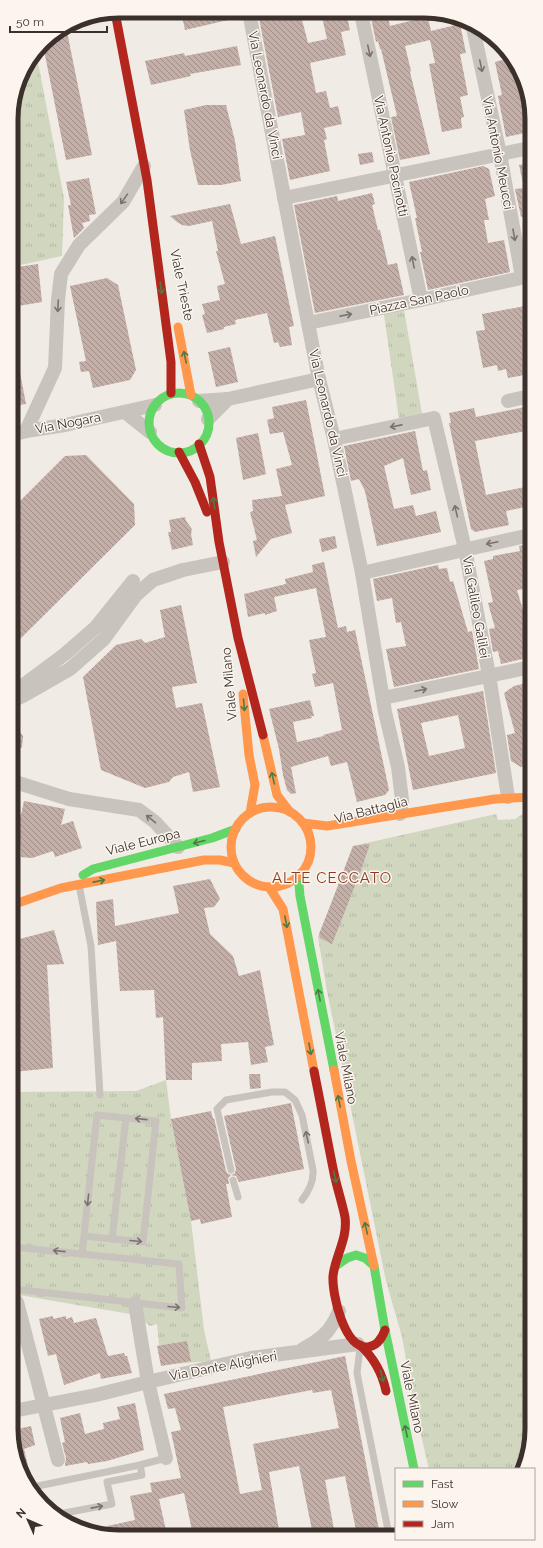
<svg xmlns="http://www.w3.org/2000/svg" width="543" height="1548" viewBox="0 0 543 1548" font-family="Raleway,sans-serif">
  <defs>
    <pattern id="grass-tufts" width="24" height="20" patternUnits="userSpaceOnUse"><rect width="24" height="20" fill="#d1d6bf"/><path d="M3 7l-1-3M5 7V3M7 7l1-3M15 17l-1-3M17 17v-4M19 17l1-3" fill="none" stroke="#b4b8a4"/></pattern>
    <pattern id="building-back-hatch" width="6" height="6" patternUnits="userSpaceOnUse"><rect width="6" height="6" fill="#c3afa7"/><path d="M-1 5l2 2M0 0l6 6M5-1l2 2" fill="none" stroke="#a08f88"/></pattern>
  </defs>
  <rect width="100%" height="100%" fill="#f0ebe5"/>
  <g fill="url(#grass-tufts)">
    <polygon points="38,62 64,198 62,256 11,267 11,112 22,71 29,63"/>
    <polygon points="403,304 422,414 399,419 383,308"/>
    <polygon points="531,809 532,1435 524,1469 429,1469 415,1410 402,1337 386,1281 327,991 318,937 353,846 496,814 498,820 515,819"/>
    <polygon points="166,1080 171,1119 191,1221 204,1330 211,1361 161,1365 157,1324 150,1326 136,1315 13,1294 13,1092 136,1091"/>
  </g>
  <g fill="url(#building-back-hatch)" fill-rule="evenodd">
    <polygon points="181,11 241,12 241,17 185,30"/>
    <polygon points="288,12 300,12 308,43 327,39 321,12 346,12 350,30 341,32 346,55 310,63 316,93 326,91 330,108 338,106 342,124 324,128 327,139 324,140 330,171 290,180 282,139 305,135 301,112 278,117 259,18"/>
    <polygon points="370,13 387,13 390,26 426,17 428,18 431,31 460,24 466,53 460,54 468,95 460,97 464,117 461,118 462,128 442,132 429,64 435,63 430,40 405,46 411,71 410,72 430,154 400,160 391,117 397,116 381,49 380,49 378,41 376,42"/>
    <polygon points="66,27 92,155 66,160 43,45 48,38"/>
    <polygon points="237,46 241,65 190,74 191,76 151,85 145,61 184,53 185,56"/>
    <polygon points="509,58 530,98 530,132 506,137 498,96 502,95 495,62"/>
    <polygon points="206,105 226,105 235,141 241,181 221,185 198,185 190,150 184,110"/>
    <polygon points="372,152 374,162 360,165 358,154"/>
    <polygon points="529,163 530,169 530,215 521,217 515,189 524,188 519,165"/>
    <polygon points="483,166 489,169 495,196 485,199 489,220 484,220 488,243 504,240 510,272 428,290 420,252 422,252 415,218 417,218 409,182"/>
    <polygon points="89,178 96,214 89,215 90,221 82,223 84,228 74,238 68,205 71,205 66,182"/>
    <polygon points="372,193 375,204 372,205 378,230 380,230 388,265 397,263 404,295 315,313 294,205 337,196 338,201"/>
    <polygon points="230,204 241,244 275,236 294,326 289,327 292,345 280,347 278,342 274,343 267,313 235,320 236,324 224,327 224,329 207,333 202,315 205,314 202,304 220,300 217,286 225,284 216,251 218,251 212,221 189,226 182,225 177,222 170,216"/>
    <polygon points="38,264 42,302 12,307 11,268"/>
    <polygon points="107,278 118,285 136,370 130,380 93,388 89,371 81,372 79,362 86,361 70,286"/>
    <polygon points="530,305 530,374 508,378 506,369 498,371 497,365 483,368 476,331 485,330 482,314"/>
    <polygon points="230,347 238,382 216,387 208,352"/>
    <polygon points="12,357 17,357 26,404 12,406"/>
    <polygon points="306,400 325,496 285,505 292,533 271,539 256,557 253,541 257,540 250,512 253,511 252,500 282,496 276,469 292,465 283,432 270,434 267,420 274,418 272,407"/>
    <polygon points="530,406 530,430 475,441 486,495 530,486 530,506 506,511 509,525 475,532 471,529 449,423 451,423 449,413 474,408 476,417"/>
    <polygon points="415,431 423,471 427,470 431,490 411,495 403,458 384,466 394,509 413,505 416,516 436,511 441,532 377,546 365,491 359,479 351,481 344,446"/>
    <polygon points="258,433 266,474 243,480 236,438"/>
    <polygon points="86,455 134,504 135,525 12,647 12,509 65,456"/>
    <polygon points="185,517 186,521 192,529 191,534 193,545 172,550 168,532 171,532 169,520"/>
    <polygon points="335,536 337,548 322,552 319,539"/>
    <polygon points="531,544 531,588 517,590 523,610 531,608 531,657 501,664 498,651 493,652 489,629 495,628 488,603 493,602 484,561 493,559 493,556 520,551 519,546"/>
    <polygon points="324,562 338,628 346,626 347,632 355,630 389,790 385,795 357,802 347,762 331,766 328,756 291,767 296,793 291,794 287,790 283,775 279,749 269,709 310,700 314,716 311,716 312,718 293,722 297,742 324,736 323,735 342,730 333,683 315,687 312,674 316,673 309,640 326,637 316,588 274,597 277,611 265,615 265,613 248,617 244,594 286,584 285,579 313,572 312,565"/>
    <polygon points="438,565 439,569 447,568 450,582 453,581 468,632 472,631 479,669 394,687 386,649 406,646 401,622 396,623 392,598 377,601 373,579"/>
    <polygon points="181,605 197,683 172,687 176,708 202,703 220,787 193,792 189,772 173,777 169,782 145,788 101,770 83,677 116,645 141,639 145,643 165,637 160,610"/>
    <polygon points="531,682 531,765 521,767 511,761 507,735 515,733 504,693 514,686"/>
    <path d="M483,691l13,82 -83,17 -16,-81zM458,715l7,33 -36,8 -8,-33z"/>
    <polygon points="12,721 23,736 22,747 12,755"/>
    <polygon points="24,801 65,809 61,825 73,821 82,848 55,857 53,851 32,858 21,857 19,815 21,815"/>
    <polygon points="370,844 360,873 332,944 320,938 319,934 331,904 353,846"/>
    <polygon points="210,879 220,899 214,907 204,908 210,934 233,956 239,976 260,970 274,1045 265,1047 268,1062 251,1065 248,1042 221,1044 222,1061 192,1063 192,1080 166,1080 163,1017 156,1018 154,990 120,991 116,941 98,945 96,902 113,899 115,926 179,913 173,886"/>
    <polygon points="54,930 64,964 47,965 53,1068 13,1072 12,941"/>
    <polygon points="249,1074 260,1074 261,1088 250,1089"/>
    <polygon points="291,1103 304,1169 239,1182 236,1176 231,1175 228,1178 229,1184 226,1184 232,1217 201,1224 200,1219 191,1221 171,1119 211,1111 213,1119 214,1118 226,1171 228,1174 232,1175 235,1173 236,1169 224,1116"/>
    <polygon points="53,1316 53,1319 66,1316 66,1319 72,1317 74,1323 96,1318 108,1356 124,1353 125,1356 127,1356 132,1373 101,1379 100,1373 64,1385 56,1354 48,1356 39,1319"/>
    <polygon points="187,1341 191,1361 161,1366 157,1346"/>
    <path d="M345,1356l35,179h-23l-12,-59 -20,4 10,55h-22l-14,-69 -30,6 10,58 -22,5h-64l-9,-42 -25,6 8,36h-69l-9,-5 46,-10 -5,-24 22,-4 -2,-9 31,-5 -10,-46 10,-2 -6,-22 -7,1 -4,-15zM312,1390l1,3 18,-3 8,38 -86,16 9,46 -22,4 -17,-87z"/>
    <polygon points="135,1403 144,1450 107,1461 88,1464 87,1462 65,1466 66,1458 62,1443 65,1442 60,1418 80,1413 85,1434 104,1429 103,1423 120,1419 117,1407"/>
    <polygon points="31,1426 35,1445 24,1449 30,1474 27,1475 15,1453 13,1430"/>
  </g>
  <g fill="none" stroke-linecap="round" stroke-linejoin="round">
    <g stroke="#c9c3be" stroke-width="7">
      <polyline points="79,885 91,946 100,1095"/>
      <path d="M231,1170l-14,-61 9,-9 46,-8h13l10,8 7,15 11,55c1,12 -4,21 -11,30"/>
      <polyline points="233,1180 238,1197"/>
      <polyline points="112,1239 126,1118"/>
      <polyline points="13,1247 179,1264 182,1308 13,1289"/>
      <polyline points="82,1254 97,1115 156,1121 143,1242 84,1236"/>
      <polyline points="360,1348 357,1373 389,1535"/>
      <polyline points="33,1487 140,1465 166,1458"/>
      <polyline points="59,1514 112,1504 107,1482 142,1475 140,1465"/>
    </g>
    <g stroke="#c9c3be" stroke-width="14">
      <polyline points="249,12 308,323 319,379 334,439 362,573 385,712 398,767 402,800 400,814"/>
      <polyline points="361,13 421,300"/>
      <polyline points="473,28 500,154 522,277"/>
      <polyline points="284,198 530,148"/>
      <polyline points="308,323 421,300 530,276"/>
      <polyline points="199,401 228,399 319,379"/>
      <polyline points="508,401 530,396"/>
      <polyline points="125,412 150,432"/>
      <polyline points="208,419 228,399"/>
      <polyline points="26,431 55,368 58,300 61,274 79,245 123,202 144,166"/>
      <polyline points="12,435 26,431 65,425 155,405"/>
      <polyline points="334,439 434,418 465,549 489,675 508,797"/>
      <polyline points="362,573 530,535"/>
      <polyline points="12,691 18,689 65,654 96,627 133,581"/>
      <polyline points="383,698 531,667"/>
      <polyline points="12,701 23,696 70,669 104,639 136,595 153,580 183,570 223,562"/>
      <polyline points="12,781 69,799 139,810 155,822 178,847"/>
      <polyline points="17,1302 58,1460"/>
      <polyline points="135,1303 148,1382 166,1458"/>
      <path d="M303,1349c19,-10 28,-18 36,-38"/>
      <polyline points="13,1411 96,1395 148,1382 251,1358 358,1344"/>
    </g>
    <g stroke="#63d668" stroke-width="9">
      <circle cx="179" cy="423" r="30"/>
      <polyline points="301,873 299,885 300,896 334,1070"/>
      <polyline points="83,875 93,869 212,838 236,829"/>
      <polyline points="337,1265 347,1258 356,1255 365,1258 374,1266 385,1330"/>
      <polyline points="385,1330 414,1469"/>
    </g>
    <g stroke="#ff974d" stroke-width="9">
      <polyline points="178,327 191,395"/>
      <polyline points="243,694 249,755 255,785 250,813"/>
      <polyline points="263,735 277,795 290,812"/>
      <circle cx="271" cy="847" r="40"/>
      <polyline points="303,823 327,826 495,799 531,797"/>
      <polyline points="269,887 283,909 314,1071"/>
      <polyline points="12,905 61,888 204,860 220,860 234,863"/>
      <polyline points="334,1070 351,1161 374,1266"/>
    </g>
    <g stroke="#b3261e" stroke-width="9">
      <polyline points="115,12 147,180 171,362 171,393"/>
      <polyline points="199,444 210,477 219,542 238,638 263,735"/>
      <polyline points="179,452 195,482 207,512"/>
      <path d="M314,1071c7,34 13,68 20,102 3,15 8,29 11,44 3,22 -10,39 -12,59 -1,18 11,73 35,71 9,-1 14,-9 17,-17"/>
      <path d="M360,1345c14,13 22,27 26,46"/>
    </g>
  </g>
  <defs><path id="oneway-shaft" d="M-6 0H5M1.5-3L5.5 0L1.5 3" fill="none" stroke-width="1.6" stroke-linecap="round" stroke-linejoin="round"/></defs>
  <g stroke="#7b726d">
    <use href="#oneway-shaft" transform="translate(369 51) rotate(78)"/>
    <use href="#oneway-shaft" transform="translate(481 66) rotate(78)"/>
    <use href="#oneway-shaft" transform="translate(124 199) rotate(125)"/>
    <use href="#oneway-shaft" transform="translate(514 235) rotate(80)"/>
    <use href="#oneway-shaft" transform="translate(413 262) rotate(-101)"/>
    <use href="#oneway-shaft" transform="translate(58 306) rotate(93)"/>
    <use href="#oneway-shaft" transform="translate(346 315) rotate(-11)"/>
    <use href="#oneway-shaft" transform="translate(396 426) rotate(169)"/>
    <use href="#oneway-shaft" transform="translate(456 511) rotate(-103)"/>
    <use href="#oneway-shaft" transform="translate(492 543) rotate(168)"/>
    <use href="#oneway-shaft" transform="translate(421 690) rotate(-12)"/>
    <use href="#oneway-shaft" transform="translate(151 819) rotate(-141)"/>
    <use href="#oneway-shaft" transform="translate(141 1119) rotate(-174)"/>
    <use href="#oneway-shaft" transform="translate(307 1137) rotate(-102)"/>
    <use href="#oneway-shaft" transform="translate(88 1200) rotate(96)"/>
    <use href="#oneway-shaft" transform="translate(136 1241) rotate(5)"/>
    <use href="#oneway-shaft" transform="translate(59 1251) rotate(-174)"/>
    <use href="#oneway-shaft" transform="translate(174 1307) rotate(5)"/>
    <use href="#oneway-shaft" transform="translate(97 1507) rotate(-11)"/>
  </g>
  <g stroke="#4d7b46">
    <use href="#oneway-shaft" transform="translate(161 288) rotate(82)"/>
    <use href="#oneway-shaft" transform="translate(185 357) rotate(-102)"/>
    <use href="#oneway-shaft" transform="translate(214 503) rotate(-98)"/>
    <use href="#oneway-shaft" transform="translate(244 705) rotate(85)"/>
    <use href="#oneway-shaft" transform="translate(273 778) rotate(-103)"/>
    <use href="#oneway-shaft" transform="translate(199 842) rotate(166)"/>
    <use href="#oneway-shaft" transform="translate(99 881) rotate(-11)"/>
    <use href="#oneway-shaft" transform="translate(286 922) rotate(79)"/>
    <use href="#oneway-shaft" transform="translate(319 995) rotate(-101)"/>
    <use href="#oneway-shaft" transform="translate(310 1049) rotate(79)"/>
    <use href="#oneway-shaft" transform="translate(339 1101) rotate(-101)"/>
    <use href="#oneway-shaft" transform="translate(335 1177) rotate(77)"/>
    <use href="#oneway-shaft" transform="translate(366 1228) rotate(-103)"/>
    <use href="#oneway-shaft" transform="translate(382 1376) rotate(75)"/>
    <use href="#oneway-shaft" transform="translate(406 1431) rotate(-102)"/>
  </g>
  <g text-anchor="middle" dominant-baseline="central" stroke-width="3" stroke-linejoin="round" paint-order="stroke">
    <g font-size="13" fill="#3b302b" stroke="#fbf5ee">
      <text transform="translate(265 95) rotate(79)">Via Leonardo da Vinci</text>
      <text transform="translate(498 153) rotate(79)">Via Antonio Meucci</text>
      <text transform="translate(391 156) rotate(78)">Via Antonio Pacinotti</text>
      <text transform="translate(182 285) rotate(78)">Viale Trieste</text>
      <text transform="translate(419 300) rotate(-12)">Piazza San Paolo</text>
      <text transform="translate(328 413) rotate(77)">Via Leonardo da Vinci</text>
      <text transform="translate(68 423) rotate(-11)">Via Nogara</text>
      <text transform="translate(476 607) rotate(80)">Via Galileo Galilei</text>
      <text transform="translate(229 684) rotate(-95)">Viale Milano</text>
      <text transform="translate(371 810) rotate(-14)">Via Battaglia</text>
      <text transform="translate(143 842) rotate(-14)">Viale Europa</text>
      <text transform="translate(346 1068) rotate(79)">Viale Milano</text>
      <text transform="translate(223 1366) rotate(-11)">Via Dante Alighieri</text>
      <text transform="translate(412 1397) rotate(78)">Viale Milano</text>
    </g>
    <g font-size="15" letter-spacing="1" fill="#8c3b22" stroke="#fbf5ee">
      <text x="332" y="878">ALTE CECCATO</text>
    </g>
  </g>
  <path d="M0 0H543V1548H0ZM119 18H424A101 101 0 0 1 525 119V1429A101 101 0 0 1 424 1530H119A101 101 0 0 1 18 1429V119A101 101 0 0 1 119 18Z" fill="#fbf5ee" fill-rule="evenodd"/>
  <path fill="none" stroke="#3b302b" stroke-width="5" d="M119 18H424A101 101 0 0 1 525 119V1429A101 101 0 0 1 424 1530H119A101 101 0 0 1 18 1429V119A101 101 0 0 1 119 18Z"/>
  <rect x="395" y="1468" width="140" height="72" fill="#fbf5ee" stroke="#aea6a0"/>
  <rect x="403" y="1481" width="20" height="6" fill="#63d668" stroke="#aea6a0"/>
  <text x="431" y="1488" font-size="12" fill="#3b302b">Fast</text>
  <rect x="403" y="1501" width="20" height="6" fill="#ff974d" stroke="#aea6a0"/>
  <text x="431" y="1508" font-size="12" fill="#3b302b">Slow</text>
  <rect x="403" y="1521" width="20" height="6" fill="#b3261e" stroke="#aea6a0"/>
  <text x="431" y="1528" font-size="12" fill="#3b302b">Jam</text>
  <g transform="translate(28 1520) rotate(315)" stroke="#fbf5ee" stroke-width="3" paint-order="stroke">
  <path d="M0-3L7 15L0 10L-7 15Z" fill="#3b302b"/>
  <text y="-6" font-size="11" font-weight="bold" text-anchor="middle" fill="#3b302b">N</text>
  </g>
  <path d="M10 26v6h97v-6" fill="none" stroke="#3b302b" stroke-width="2"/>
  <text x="16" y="26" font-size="12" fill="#3b302b" stroke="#fbf5ee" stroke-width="3" paint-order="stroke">50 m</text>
</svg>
